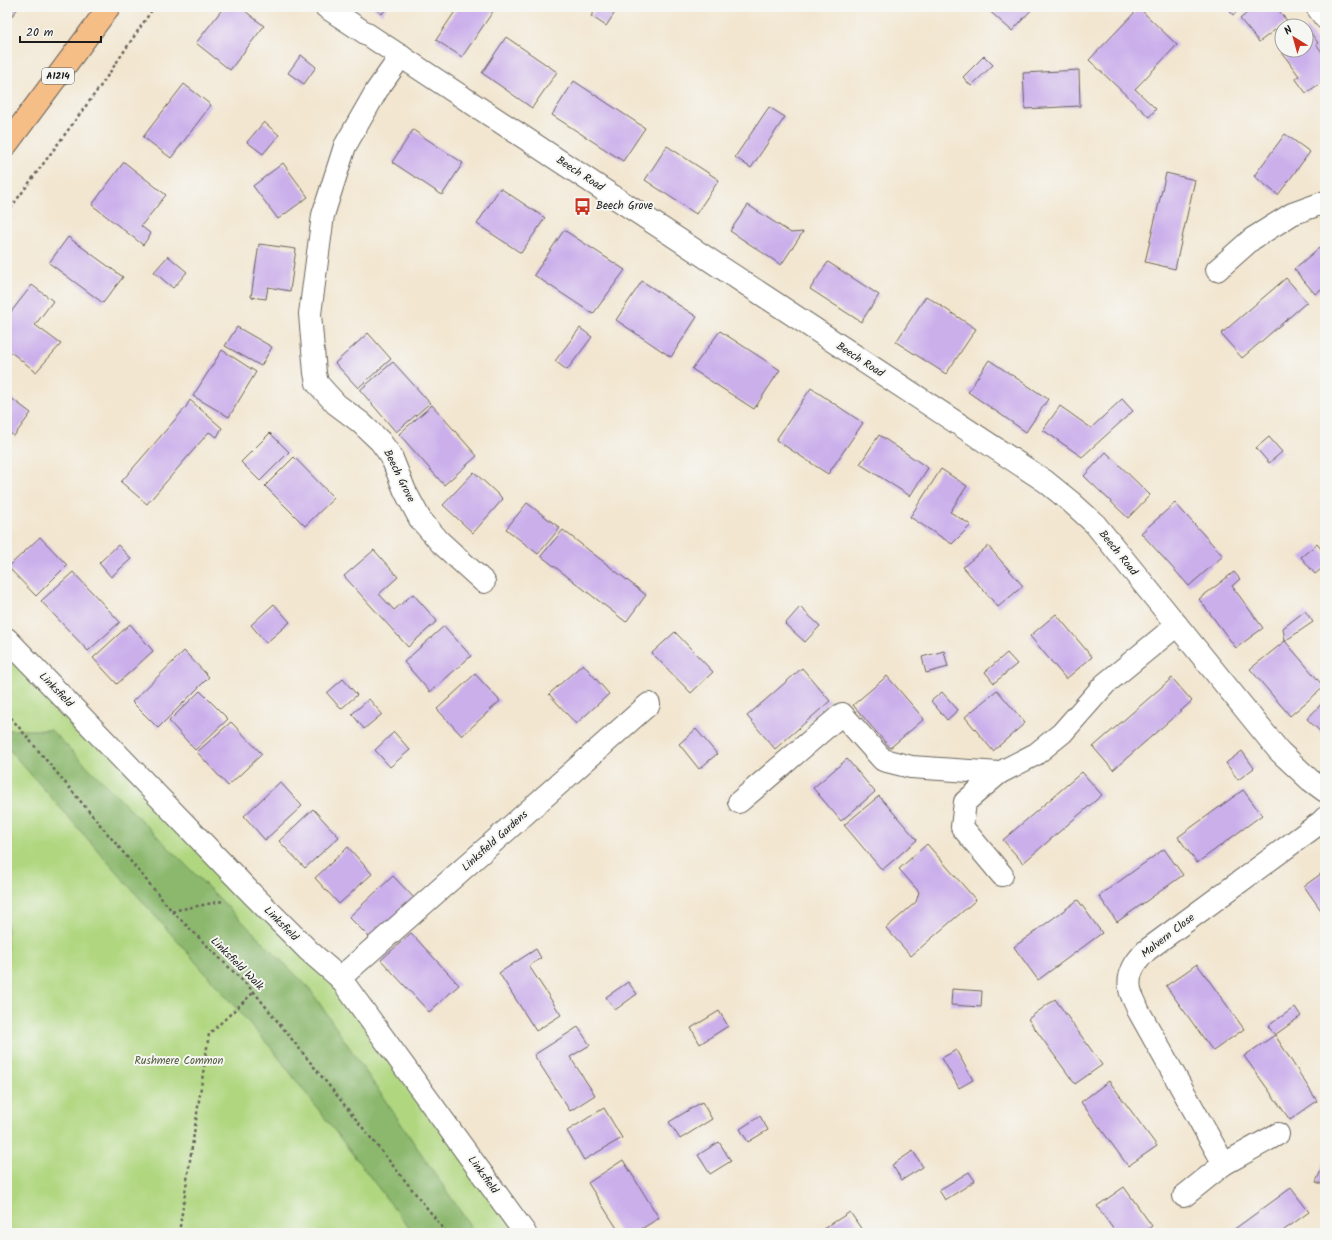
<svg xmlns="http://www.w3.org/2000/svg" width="1332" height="1240" viewBox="0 0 1332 1240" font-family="Kalam,sans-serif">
  <rect width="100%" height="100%" fill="#f6f6f2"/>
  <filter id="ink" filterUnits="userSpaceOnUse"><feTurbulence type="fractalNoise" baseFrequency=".025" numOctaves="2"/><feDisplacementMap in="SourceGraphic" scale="8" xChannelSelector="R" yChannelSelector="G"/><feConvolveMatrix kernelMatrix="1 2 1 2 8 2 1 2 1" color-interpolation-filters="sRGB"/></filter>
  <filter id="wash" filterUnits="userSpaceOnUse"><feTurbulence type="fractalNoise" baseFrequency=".012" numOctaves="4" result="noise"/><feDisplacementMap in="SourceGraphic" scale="16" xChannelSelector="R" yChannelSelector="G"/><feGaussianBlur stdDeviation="0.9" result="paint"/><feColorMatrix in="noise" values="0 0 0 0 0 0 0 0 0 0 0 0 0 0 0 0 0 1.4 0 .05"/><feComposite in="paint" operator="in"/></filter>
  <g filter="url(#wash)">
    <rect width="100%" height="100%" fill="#f2e6d0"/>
    <polygon fill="#b0d780" stroke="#667a4e" points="7,648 340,978 525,1233 7,1233"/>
    <polygon fill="#8cb86e" stroke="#546a45" points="7,730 51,730 309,988 475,1233 413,1233 272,1049 7,747"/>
    <g id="blocks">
      <g fill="#cbafeb">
        <polygon points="7,7 19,7 12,16 7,13"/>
        <polygon points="224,7 240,7 264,26 230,70 196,43"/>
        <polygon points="372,7 387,7 382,14"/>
        <polygon points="458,7 496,7 462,57 436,40"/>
        <polygon points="598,7 616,7 618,8 606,26 591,16"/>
        <polygon points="985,7 1034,7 1012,31"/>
        <polygon points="1227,7 1243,7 1233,15"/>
        <polygon points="1254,7 1276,7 1287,21 1259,42 1240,19"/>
        <polygon points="1139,8 1177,45 1135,89 1156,109 1149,117 1089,60"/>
        <polygon points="1306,26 1318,43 1316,44 1325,56 1325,80 1306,93 1295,78 1299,76 1278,47 1282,44 1282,50 1306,50"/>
        <polygon points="506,37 557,72 532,108 482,73"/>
        <polygon points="301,55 316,67 304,84 288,73"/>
        <polygon points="984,56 993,65 971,86 963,77"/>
        <polygon points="1079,70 1080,106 1025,109 1023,73"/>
        <polygon points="574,81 645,128 623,161 552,115"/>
        <polygon points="184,84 211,105 171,158 143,137"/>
        <polygon points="769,107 785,117 751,168 735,157"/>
        <polygon points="264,122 279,135 263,154 247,142"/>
        <polygon points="413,130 463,163 442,195 392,162"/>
        <polygon points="1285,134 1310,152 1278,195 1254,176"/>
        <polygon points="667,146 719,180 696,214 645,180"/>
        <polygon points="124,162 166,195 141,226 151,234 143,245 92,205"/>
        <polygon points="283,163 308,197 278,219 253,186"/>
        <polygon points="1166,173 1195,180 1175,269 1145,262"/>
        <polygon points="500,188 545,218 521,253 477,224"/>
        <polygon points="748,205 791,233 803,232 781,265 730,231"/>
        <polygon points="564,230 625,270 593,314 534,275"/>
        <polygon points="68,237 123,277 103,303 49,263"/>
        <polygon points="1325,243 1325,286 1315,294 1294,269"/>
        <polygon points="259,244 296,249 290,291 268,287 266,299 251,297"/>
        <polygon points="168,256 187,272 173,288 154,272"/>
        <polygon points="828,262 879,295 861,322 810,289"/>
        <polygon points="1286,278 1307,302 1242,358 1221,334"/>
        <polygon points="642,281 697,317 671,357 616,320"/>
        <polygon points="32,285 53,301 35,325 61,344 36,372 7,349 7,317"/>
        <polygon points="926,296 976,329 946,374 896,342"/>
        <polygon points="237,327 272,347 261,366 225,346"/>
        <polygon points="580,328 592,337 567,370 555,361"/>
        <polygon points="720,331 780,370 754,409 692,369"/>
        <polygon points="368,333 391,359 358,388 335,363"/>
        <polygon points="222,350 256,372 229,417 193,396"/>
        <polygon points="989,360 1048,399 1026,432 968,392"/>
        <polygon points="393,362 430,403 396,432 360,390"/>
        <polygon points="811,388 863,423 828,474 776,440"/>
        <polygon points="7,395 31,413 14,436 7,431"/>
        <polygon points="1122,399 1133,411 1082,457 1043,430 1060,406 1091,428"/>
        <polygon points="190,400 222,428 217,437 209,432 147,504 121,482 186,407"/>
        <polygon points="432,405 477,456 444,485 399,434"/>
        <polygon points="270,433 289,452 260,481 241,462"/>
        <polygon points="879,435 928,468 910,496 860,464"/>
        <polygon points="1269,437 1282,452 1269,463 1256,448"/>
        <polygon points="1106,452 1150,495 1128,518 1084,476"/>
        <polygon points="294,457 334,498 305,526 265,486"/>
        <polygon points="941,469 967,486 950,512 971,525 952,544 910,517"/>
        <polygon points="474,472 503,499 473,533 443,505"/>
        <polygon points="527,503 560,528 538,554 506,529"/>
        <polygon points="1175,503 1223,556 1189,586 1141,533"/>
        <polygon points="563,530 646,595 626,622 541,556"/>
        <polygon points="40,537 67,565 36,596 8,567"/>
        <polygon points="1317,544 1325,554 1325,566 1315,574 1301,557"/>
        <polygon points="118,545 131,559 111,577 99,563"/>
        <polygon points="988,546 1023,586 998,607 963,567"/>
        <polygon points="374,550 398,577 379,594 394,610 413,594 437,621 408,647 344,576"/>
        <polygon points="73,572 120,622 88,651 41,601"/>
        <polygon points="1234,572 1240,579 1232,586 1263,628 1236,648 1199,599"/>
        <polygon points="274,604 290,622 266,643 251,625"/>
        <polygon points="800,607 820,626 805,642 785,624"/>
        <polygon points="1305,611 1313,622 1285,641 1283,628"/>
        <polygon points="1056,614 1092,657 1066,679 1030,636"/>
        <polygon points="130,624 153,651 117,684 93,658"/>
        <polygon points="444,626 471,656 430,692 404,662"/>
        <polygon points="675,632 713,672 691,693 652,653"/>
        <polygon points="1285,641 1324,687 1290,716 1250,669"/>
        <polygon points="184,651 209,677 158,728 132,702"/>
        <polygon points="944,651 948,667 926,673 922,657"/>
        <polygon points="1007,653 1017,664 994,683 985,672"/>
        <polygon points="583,664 609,694 576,724 549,694"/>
        <polygon points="802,668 830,701 775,749 747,716"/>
        <polygon points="475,674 500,701 462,736 437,709"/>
        <polygon points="887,676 924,719 890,748 853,705"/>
        <polygon points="1172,678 1192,701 1113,770 1093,747"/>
        <polygon points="343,679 357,695 341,709 327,693"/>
        <polygon points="997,690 1025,723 993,751 965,717"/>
        <polygon points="200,691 228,719 195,750 169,721"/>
        <polygon points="942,692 958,710 947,720 931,701"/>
        <polygon points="369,699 382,714 364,729 352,714"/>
        <polygon points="1325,700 1325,736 1307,719"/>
        <polygon points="231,722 262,754 228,786 197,752"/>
        <polygon points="696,729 717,754 699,769 679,744"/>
        <polygon points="394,732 410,750 390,767 375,750"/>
        <polygon points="1242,751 1254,768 1238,780 1226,763"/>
        <polygon points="847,759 875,792 841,821 813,788"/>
        <polygon points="1082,772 1102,795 1023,863 1003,840"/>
        <polygon points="280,782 302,806 265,840 244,816"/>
        <polygon points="1243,790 1262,815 1197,863 1178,837"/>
        <polygon points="879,796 917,840 882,870 844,825"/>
        <polygon points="313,809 339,837 305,868 279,841"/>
        <polygon points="927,844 976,900 911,956 886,928 916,902 919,892 899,869"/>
        <polygon points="348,847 372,874 339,904 315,878"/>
        <polygon points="1164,849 1183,875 1117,922 1099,896"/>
        <polygon points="1325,871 1325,916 1304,886"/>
        <polygon points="393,876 416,900 373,941 349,917"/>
        <polygon points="1078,900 1102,933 1038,980 1014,947"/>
        <polygon points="411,933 459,985 429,1012 381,960"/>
        <polygon points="536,949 541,958 529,966 561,1015 536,1031 499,973"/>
        <polygon points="1197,964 1244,1029 1213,1051 1166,986"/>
        <polygon points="628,982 637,994 615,1010 606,997"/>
        <polygon points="952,989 982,991 981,1007 951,1005"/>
        <polygon points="1055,999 1102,1065 1075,1084 1028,1019"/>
        <polygon points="1295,1007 1301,1016 1275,1035 1317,1101 1290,1120 1244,1056 1275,1035 1268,1026"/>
        <polygon points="719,1011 728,1026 700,1044 691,1028"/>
        <polygon points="578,1027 590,1045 570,1057 595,1095 570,1111 534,1055"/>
        <polygon points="956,1050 973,1080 959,1088 942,1058"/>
        <polygon points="1109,1081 1157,1146 1128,1166 1081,1102"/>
        <polygon points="702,1102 712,1119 680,1139 669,1122"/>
        <polygon points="604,1108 622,1138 584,1160 567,1131"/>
        <polygon points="760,1116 768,1130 748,1142 740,1129"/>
        <polygon points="719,1142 731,1161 710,1174 698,1155"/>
        <polygon points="913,1151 923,1167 902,1180 892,1165"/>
        <polygon points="623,1160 659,1218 635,1233 620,1233 588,1183"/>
        <polygon points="1325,1161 1325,1185 1316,1182"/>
        <polygon points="969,1172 975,1181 945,1200 939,1190"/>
        <polygon points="1124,1187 1152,1226 1143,1233 1116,1233 1097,1206"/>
        <polygon points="1291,1188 1309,1212 1280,1233 1229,1233"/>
        <polygon points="850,1212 864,1233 817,1233"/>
      </g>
    </g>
  </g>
  <g filter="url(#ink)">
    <use href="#blocks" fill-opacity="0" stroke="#67635b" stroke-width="1"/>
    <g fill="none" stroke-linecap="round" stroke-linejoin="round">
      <defs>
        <g id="minor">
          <polyline points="326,7 1045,481 1071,502 1095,524 1279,751 1310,780 1325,791"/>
          <polyline points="1317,7 1325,18"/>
          <polyline points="401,56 377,90 345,146 323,215 310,314 315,373 317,383 336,404 360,422 380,441 391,456 405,491 420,519 440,542 484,582"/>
          <polyline points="1217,270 1252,239 1292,214 1325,202"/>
          <polyline points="7,639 253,895 309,951 340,978 525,1233"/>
          <polyline points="999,773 965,802 962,827 1002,875"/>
          <polyline points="739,802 842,714 883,760 911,767 999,773 1036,754 1062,733 1105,684 1177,625"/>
          <polyline points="340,978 649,704"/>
          <polyline points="1224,1164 1278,1134"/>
          <path d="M1184,1196l40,-32 -86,-154c-2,-7 -7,-14 -8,-21 -3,-16 6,-28 17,-39l174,-128 4,-4"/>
        </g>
        <polyline id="major" points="7,144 109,7"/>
      </defs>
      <use href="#minor" stroke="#67635b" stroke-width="24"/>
      <use href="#major" stroke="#67635b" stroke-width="24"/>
      <g stroke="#67635b" stroke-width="2.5" stroke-dasharray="3 3" stroke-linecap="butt">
        <polyline points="7,213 102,84 154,7"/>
        <polyline points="7,713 172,911 254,992 447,1233"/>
        <polyline points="172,911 223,901"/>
        <polyline points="179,1233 209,1034 254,992"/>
      </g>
      <use href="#minor" stroke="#fff" stroke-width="22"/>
      <use href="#major" stroke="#f6be87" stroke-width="22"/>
    </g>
  </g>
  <defs>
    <symbol id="bus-bare" viewBox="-9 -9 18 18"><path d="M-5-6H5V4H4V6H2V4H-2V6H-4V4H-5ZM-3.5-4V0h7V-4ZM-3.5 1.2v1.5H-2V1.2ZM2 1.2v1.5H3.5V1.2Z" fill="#c8321e" stroke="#f6f6f2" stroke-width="2.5" paint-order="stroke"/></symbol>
  </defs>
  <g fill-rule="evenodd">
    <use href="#bus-bare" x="570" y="194" width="25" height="25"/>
  </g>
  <g text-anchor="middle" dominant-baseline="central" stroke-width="4" stroke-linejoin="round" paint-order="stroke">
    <rect fill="#f6f6f2" stroke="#5d5d5c" stroke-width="1" x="42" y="68" width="32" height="16" rx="3"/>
    <g font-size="10" font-weight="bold" fill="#1c1c1c">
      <text x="58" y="76">A1214</text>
    </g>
    <g font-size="11" fill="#1c1c1c" stroke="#f6f6f2">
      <text transform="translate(580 174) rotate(33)">Beech Road</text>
      <text transform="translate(860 360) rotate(33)">Beech Road</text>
      <text transform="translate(399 476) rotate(64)">Beech Grove</text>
      <text transform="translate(1118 553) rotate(51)">Beech Road</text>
      <text transform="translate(56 690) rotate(46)">Linksfield</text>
      <text transform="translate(495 841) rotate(-42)">Linksfield Gardens</text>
      <text transform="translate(281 924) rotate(45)">Linksfield</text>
      <text transform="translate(1168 936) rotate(-38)">Malvern Close</text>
      <text transform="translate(237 964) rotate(45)">Linksfield Walk</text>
      <text transform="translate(483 1175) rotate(54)">Linksfield</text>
    </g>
    <g font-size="11" fill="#1c1c1c" stroke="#f6f6f2" text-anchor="start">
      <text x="596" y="206">Beech Grove</text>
    </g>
    <g font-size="11" fill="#505d3f" stroke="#f6f6f2">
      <text x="179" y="1061">Rushmere Common</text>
    </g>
  </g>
  <rect width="1332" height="1240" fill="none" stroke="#f6f6f2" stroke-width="24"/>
  <g transform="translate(1294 38) rotate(323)"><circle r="19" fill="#f6f6f2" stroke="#9f9f9c"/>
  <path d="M0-3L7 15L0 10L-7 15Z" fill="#c8321e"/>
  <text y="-6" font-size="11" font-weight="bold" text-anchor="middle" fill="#1c1c1c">N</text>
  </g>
  <path d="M20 36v6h81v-6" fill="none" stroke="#1c1c1c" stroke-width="2"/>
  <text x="26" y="36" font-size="12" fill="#1c1c1c" stroke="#f6f6f2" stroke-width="3" paint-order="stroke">20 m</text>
</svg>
